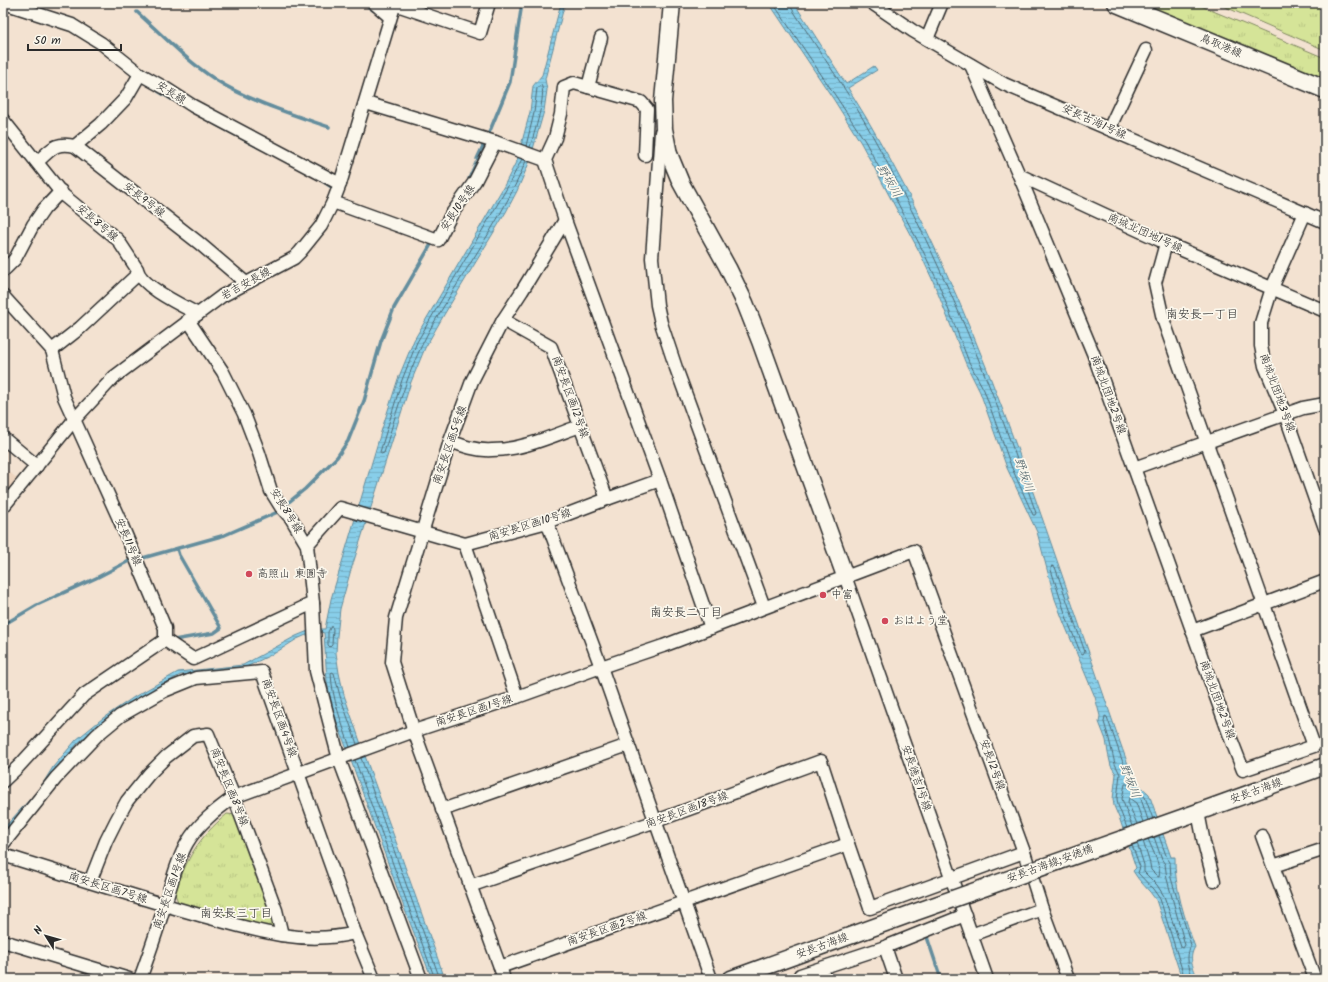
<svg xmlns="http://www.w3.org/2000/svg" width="1328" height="982" viewBox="0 0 1328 982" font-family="Kalam,'Klee One',sans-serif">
  <defs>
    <pattern id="grass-tufts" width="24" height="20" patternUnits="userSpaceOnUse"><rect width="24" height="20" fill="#d5e498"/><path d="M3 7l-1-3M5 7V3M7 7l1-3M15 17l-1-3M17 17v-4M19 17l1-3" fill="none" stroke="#b7c483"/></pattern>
    <pattern id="water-rules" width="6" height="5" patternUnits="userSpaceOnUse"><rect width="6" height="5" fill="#88cee9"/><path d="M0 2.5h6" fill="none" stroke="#76b1c8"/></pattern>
  </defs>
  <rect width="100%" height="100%" fill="#f3e2d1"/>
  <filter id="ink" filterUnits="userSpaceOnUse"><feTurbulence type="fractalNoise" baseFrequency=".025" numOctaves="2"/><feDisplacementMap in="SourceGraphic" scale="8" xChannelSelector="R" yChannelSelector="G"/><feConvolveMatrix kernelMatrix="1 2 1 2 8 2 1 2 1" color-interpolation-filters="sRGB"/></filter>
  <g filter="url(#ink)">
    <polygon fill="#edd4be" points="3,467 19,480 3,498"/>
    <g fill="url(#grass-tufts)" stroke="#808862">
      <polygon points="1140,3 1194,3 1325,58 1325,81"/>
      <polygon points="1216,3 1325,3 1325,50"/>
      <path d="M227,814l9,1 39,110 -3,4 -23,-5 -71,-22 -3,-8c11,-35 23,-56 52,-80z"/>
    </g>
    <g fill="url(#water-rules)" stroke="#638d9d">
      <polygon points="561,3 565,3 545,79 547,90 544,111 529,163 517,191 506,212 445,313 425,348 411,382 350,573 340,609 337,636 336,653 339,673 344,695 372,776 399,850 445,979 432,979 405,910 333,711 327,682 324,633 319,631 320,629 325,629 331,599 381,432 398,379 414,340 504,186 517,160 530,112 533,86 542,75"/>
      <path d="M769,3h25l52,81 28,-18 3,4 -29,18c114,180 178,385 248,585 12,34 23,68 36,102l5,8 12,11 22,63h4c-1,30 10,62 20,90 -7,11 -2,20 3,32h-16l-26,-79c-7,-11 -17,-18 -23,-29l3,-3 -16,-48 -6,-14 -1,-7 3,-25 -5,-8 -3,-13 -2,-13 -7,-18 1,-6 -5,-19 -31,-74 -9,-24 -18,-67 -30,-64 -27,-76 -14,-28 -33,-83 -14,-30 -58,-108 -27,-43z"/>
      <polygon points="313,629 313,632 297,639 275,653 244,668 180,675 136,700 104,721 78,743 3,833 3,829 40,788 53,767 76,740 103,718 134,697 178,672 243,665 296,636"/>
    </g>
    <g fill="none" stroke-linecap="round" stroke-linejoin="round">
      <g stroke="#506c77" stroke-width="1">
        <path d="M773,3l64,95 28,43 57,108 15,31 32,82 15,28 27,76 22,49h2l1,-2c-44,-128 -95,-252 -160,-371 -25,-47 -57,-90 -85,-135l-1,-4"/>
        <path d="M526,146l8,-33 3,-25 4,-3c6,8 -7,50 -11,62"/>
        <path d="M522,159l-15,29 -90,154 -15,38 -22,72 1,2 3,-1c11,-36 21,-72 37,-106 7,-16 17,-31 26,-46 27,-45 59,-90 79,-140"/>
        <polygon points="1052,566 1055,567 1085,652 1083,655 1081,654 1068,622 1051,570"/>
        <polygon points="332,627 333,629 332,645 330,647 328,645 328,632 330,628"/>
        <path d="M350,747c-8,-24 -18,-48 -19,-74l1,-1 2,1 6,23 17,48"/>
        <polyline points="361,758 440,979"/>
        <polyline points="355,760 435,979"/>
        <polyline points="1137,824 1128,802 1129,798 1136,803 1143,822"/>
        <polyline points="1132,826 1122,799 1125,784 1127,784 1141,799 1148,820"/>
        <polyline points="1127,828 1118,805 1117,799 1120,774 1115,764 1109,739 1104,722 1105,716 1107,717 1128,777 1134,785 1145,797 1153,819"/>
        <path d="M1159,836l8,22 3,4 1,16 20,67c-6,14 -2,21 2,34"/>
        <path d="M1143,841l7,23 1,6 6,6 2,1c3,-9 -7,-28 -11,-38"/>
        <polyline points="1137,843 1144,865 1144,872 1157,885 1164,896 1181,947 1183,948 1185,945 1167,879 1165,864 1162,860 1154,837"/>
        <polyline points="1132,845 1140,867 1138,873 1153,889 1160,899 1185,979"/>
      </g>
      <g stroke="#638d9d" stroke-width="3.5">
        <polyline points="364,3 373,10"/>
        <path d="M137,12c25,23 50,49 79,68 31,20 78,35 113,47"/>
        <polyline points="158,91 173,100"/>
        <polyline points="215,124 262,149"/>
        <polyline points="489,133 510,82 522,3"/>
        <polyline points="477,159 483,146"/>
        <polyline points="469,179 476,163"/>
        <polyline points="321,180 333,188 333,191"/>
        <polyline points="284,506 305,489 337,457 348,441 364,401 381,341 394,308 433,241"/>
        <polyline points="139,559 225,535 280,511"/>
        <polyline points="3,625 37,605 96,578 131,560"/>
        <polyline points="174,640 214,633 221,628 179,555 177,549"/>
        <polyline points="3,789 9,783"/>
        <polyline points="926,934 941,979"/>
      </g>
      <defs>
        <g id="street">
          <polyline points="4,3 72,25 101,43 140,74 165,88 193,106 340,184"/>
          <polyline points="374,3 390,17"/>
          <polyline points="872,3 913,31 1004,84 1325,222"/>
          <polyline points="394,4 480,33 489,3"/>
          <polyline points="927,39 942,3"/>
          <polyline points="971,65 1019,175 1093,353 1231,739 1243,770 1314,746 1163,319 1155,283 1166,243"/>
          <polyline points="588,87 601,38"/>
          <polyline points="366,103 495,142 545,160"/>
          <path d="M3,120l60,75 55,45 19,29c3,17 46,37 61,45"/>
          <polyline points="1109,129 1146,50"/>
          <polyline points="661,132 652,258 657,305 661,323 676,368 764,607"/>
          <polyline points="75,146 101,124 126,98 140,74"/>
          <path d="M37,162c14,-12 18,-21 38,-16l124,97 47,40"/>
          <polyline points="1019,175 1166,243 1325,311"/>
          <polyline points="333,202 438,240 451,215 475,181 495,142"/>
          <polyline points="1305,213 1272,288 1261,323 1261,346 1265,366 1285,414 1325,528"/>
          <polyline points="565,220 545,160 555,138 561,114 564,87 574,83 641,102 647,109 645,155"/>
          <polyline points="3,271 15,259 33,225 44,209 61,191"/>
          <polyline points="3,296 52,350"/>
          <polyline points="503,320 551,347 607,499"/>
          <polyline points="3,438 37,466"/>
          <path d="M450,441c13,5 27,10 42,9 30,0 60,-14 88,-24"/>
          <polyline points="1134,468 1303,408 1325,404"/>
          <polyline points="3,507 74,420 114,377 222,296 294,258 300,252 321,226 333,202 340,184 395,3"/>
          <polyline points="547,522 601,667 663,646 914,551 1024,852 1042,909 1068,979"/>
          <polyline points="465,544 517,697"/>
          <polyline points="307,545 340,508 465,544 547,522 607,499 660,480"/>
          <polyline points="845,576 987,979"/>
          <polyline points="313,603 316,671 339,759 421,979"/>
          <polyline points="711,628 660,480 565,220 522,291 503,320 472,381 450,441 396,618 392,662 414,731 500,967 848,844 870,908 1024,852"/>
          <polyline points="1192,631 1325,581"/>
          <polyline points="165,640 193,659 313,603 307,545 291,518 281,507 271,491 259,453 244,414 223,372 188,320"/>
          <polyline points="3,781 19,766 84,695 165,640 165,628 120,521 64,397 52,350 80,328 138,274"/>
          <polyline points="442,810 628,745"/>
          <polyline points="1198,812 1204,843 1214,881"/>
          <polyline points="1262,836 1273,866"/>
          <polyline points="3,844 56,778 97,735 120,716 164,691 196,678 262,672 355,933 374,979"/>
          <path d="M3,855c62,19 123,39 186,57 54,15 110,35 166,21"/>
          <polyline points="90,882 106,841 116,821 127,801 149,774 166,757 193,736 208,734 234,797 276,910 282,935"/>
          <polyline points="470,886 656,821 821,761 848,844"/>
          <polyline points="971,935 1042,909"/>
          <polyline points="3,941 129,979"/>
          <polyline points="500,967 504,979"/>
          <path d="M140,979c9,-25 18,-50 25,-75 7,-21 11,-42 22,-61 11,-19 29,-33 47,-46l180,-66 103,-34 84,-30 110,312"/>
          <polyline points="802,979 800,975 885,947"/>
          <polyline points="896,979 885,947 965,915"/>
          <polyline points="1315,979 1273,866 1325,849"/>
        </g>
        <g id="secondary">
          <polyline points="672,3 663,101 664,129 669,154 681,183 728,268 745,303 760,341 845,576"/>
          <polyline points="1187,816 1325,766"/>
          <polyline points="731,979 913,913"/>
        </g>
        <polyline id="primary" points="1117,3 1325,89"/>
      </defs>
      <use href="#street" stroke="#2b2b2b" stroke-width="15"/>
      <use href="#secondary" stroke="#2b2b2b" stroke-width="19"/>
      <use href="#primary" stroke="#2b2b2b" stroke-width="21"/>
      <use href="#street" stroke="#fbf7ec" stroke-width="12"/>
      <use href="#secondary" stroke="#fbf7ec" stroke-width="16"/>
      <use href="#primary" stroke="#fbf7ec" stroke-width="18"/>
      <defs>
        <polyline id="secondary-bridge" points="913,913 1187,816"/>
      </defs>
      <use href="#secondary-bridge" stroke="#2b2b2b" stroke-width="19" stroke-linecap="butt"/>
      <use href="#secondary-bridge" stroke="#fbf7ec" stroke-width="16"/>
    </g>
  </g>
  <g fill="#d1495b" stroke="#fbf7ec" stroke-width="1.5">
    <circle cx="249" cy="574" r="4"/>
    <circle cx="823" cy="595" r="4"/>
    <circle cx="885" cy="621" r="4"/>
  </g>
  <g text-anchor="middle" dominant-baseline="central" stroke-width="3.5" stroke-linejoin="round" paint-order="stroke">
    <g font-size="11" fill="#2b2b2b" stroke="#fbf7ec">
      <text transform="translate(1221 46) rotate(23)">鳥取港線</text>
      <text transform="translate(171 93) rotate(32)">安長線</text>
      <text transform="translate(1094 122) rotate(24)">安長古海1号線</text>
      <text transform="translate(144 200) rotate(38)">安長9号線</text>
      <text transform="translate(458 208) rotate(-57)">安長10号線</text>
      <text transform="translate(97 223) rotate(40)">安長8号線</text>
      <text transform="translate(1145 233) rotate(24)">南城北団地1号線</text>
      <text transform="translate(246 284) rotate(-29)">岩吉安長線</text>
      <text transform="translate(1277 393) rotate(70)">南城北団地3号線</text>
      <text transform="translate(1108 395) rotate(70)">南城北団地2号線</text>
      <text transform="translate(570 397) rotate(70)">南安長区画12号線</text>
      <text transform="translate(450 445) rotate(-71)">南安長区画5号線</text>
      <text transform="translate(286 511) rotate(58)">安長8号線</text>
      <text transform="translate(530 525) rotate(-17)">南安長区画10号線</text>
      <text transform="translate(128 542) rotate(67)">安長11号線</text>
      <text transform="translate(1217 700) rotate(70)">南城北団地2号線</text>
      <text transform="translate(474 711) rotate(-18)">南安長区画1号線</text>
      <text transform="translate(279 718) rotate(70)">南安長区画4号線</text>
      <text transform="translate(992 765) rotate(70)">安長12号線</text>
      <text transform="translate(916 778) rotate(71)">安長徳吉1号線</text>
      <text transform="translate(229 787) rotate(68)">南安長区画8号線</text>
      <text transform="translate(1256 791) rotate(-20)">安長古海線</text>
      <text transform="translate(687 810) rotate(-20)">南安長区画18号線</text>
      <text transform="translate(1050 864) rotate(-20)">安長古海線;安徳橋</text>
      <text transform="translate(108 888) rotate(17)">南安長区画7号線</text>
      <text transform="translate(170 891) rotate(-71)">南安長区画1号線</text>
      <text transform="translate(607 929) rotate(-19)">南安長区画2号線</text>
      <text transform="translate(822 946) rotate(-20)">安長古海線</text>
    </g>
    <g font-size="11" fill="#2b2b2b" stroke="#fbf7ec" text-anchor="start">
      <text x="257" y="574">高照山 東圓寺</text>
      <text x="831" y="595">中富</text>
      <text x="893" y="621">おはよう堂</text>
    </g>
    <g font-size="12" font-style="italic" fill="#475c64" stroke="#fbf7ec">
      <text transform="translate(889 181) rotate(60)">野坂川</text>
      <text transform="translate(1024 475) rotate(71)">野坂川</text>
      <text transform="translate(1130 781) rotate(69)">野坂川</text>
    </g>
    <g font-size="12" fill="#2b2b2b" stroke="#fbf7ec">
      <text x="1202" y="314">南安長一丁目</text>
      <text x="686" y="612">南安長二丁目</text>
      <text x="236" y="913">南安長三丁目</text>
    </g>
  </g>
  <rect width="1328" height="982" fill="none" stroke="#fbf7ec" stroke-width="16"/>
  <rect x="8" y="8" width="1312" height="966" fill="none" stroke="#2b2b2b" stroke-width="1.5" filter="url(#ink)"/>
  <g transform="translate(46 936) rotate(307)" stroke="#fbf7ec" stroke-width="3" paint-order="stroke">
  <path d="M0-3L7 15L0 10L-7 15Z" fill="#2b2b2b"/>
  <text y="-6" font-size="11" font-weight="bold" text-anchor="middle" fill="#2b2b2b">N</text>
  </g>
  <path d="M28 44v6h93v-6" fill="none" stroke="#2b2b2b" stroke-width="2"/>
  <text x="34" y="44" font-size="12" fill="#2b2b2b" stroke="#fbf7ec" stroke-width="3" paint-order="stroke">50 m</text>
</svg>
